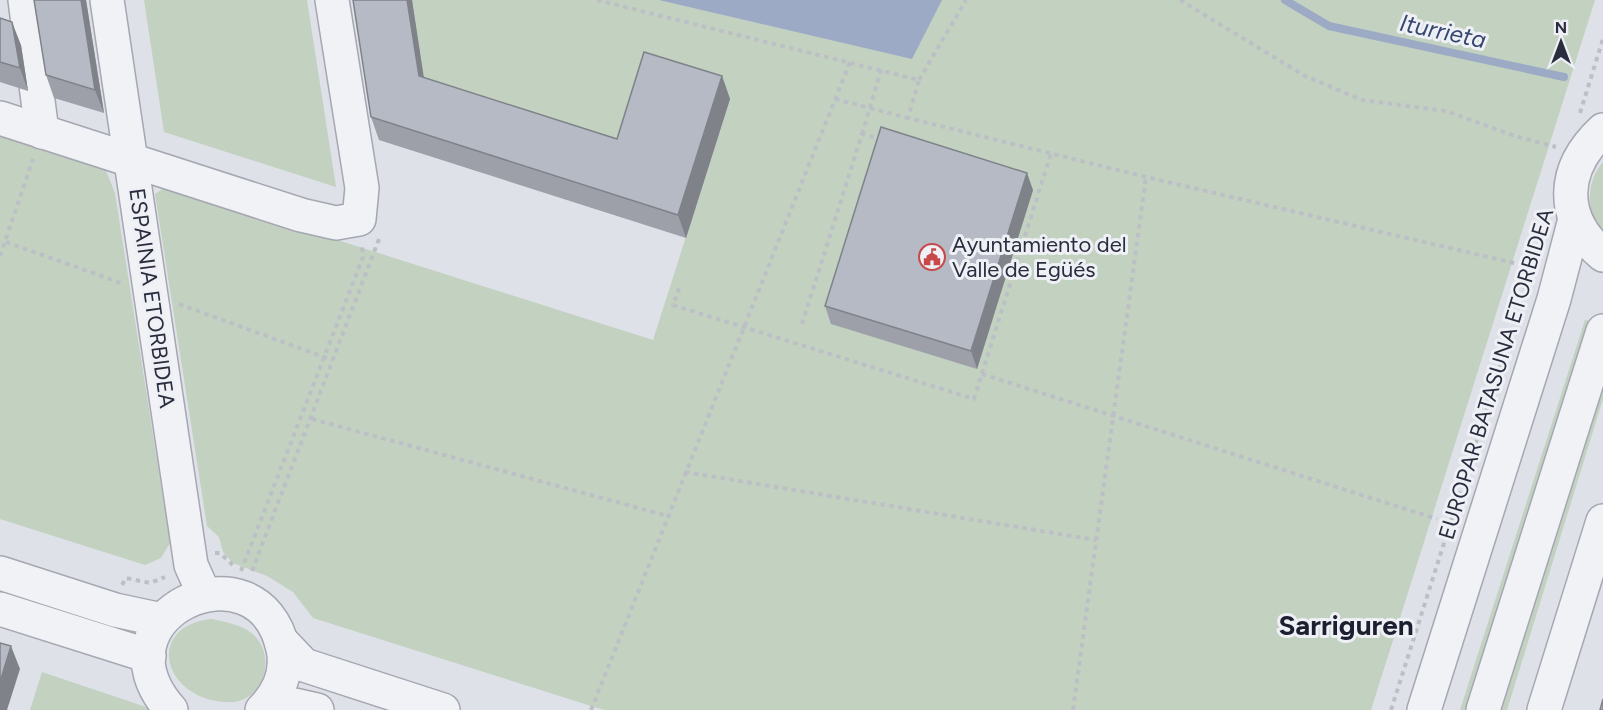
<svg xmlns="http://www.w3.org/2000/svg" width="1603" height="710" viewBox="0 0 1603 710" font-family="Figtree,sans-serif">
  <rect width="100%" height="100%" fill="#dfe1e8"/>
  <g fill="#c2d1c0">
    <polygon points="144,0 307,0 336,187 164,132"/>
    <polygon points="412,0 1595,0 1371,710 604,710 313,618 293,592 267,576 233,563 223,552 219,537 207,526 155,194 167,186 653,340 730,99 625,162 427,99"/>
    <polygon points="0,133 104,166 115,193 170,543 161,558 145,565 0,519"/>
    <path d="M1603,162v70c-18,-19 -17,-51 0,-70z"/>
    <polygon points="1585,320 1596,323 1603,366 1603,399 1507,710 1460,710"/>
    <path d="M211,619c14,3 28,5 39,13 24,17 19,57 -8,68 -9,4 -22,2 -31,0 -54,-15 -58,-75 0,-81z"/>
    <polygon points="42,672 152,709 153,710 30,710"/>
  </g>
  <polygon fill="#9caac6" points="659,0 942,0 912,59"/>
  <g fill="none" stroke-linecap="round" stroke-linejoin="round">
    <polyline stroke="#9caac6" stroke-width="8" points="1285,0 1329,26 1564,77"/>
    <defs>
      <g id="minor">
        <polyline points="25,0 42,132"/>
        <polyline points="107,0 191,565 204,594"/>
        <polyline points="0,118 301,215 336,223 359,219 362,188 332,0"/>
        <path d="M1603,130c-41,38 -45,87 0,125"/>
        <polyline points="0,573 115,610 162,620"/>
        <polyline points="0,609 149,656"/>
        <polyline points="281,641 304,665 443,710"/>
        <path d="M171,710c-84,-95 88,-173 112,-61 5,24 -4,44 -21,61"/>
        <polyline points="266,710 295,705 317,710"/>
        <polyline points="1424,710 1554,299 1575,219"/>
        <polyline points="1483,710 1603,331"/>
        <polyline points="1544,710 1603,521"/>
      </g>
    </defs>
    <use href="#minor" stroke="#a5a7b2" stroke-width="36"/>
    <g stroke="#bdbfc6" stroke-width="4" stroke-dasharray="4.5 4.5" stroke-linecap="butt">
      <polyline points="597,0 919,80 908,118 1146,177 1518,264"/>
      <polyline points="1180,0 1305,76 1362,100 1446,111 1515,136 1556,147"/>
      <polyline points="919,80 966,0"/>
      <polyline points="835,99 908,118"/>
      <polyline points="1580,113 1603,39"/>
      <polyline points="862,134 881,70"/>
      <polyline points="6,242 121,283"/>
      <polyline points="0,256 33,159"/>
      <polyline points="679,288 673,305 974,399 1051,153"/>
      <polyline points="179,304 332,360"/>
      <polyline points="802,324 862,134 880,139"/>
      <polyline points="982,374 1437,519"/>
      <polyline points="312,419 668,516"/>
      <polyline points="685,472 1096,540"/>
      <polyline points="215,553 220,553 235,567"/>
      <polyline points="241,571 363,257 362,247"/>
      <polyline points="252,571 379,239"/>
      <polyline points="122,585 126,578 150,583 165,577"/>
      <polyline points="591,710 850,62"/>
      <polyline points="1073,710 1146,177"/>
      <polyline points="1391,710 1527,282"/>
    </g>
    <use href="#minor" stroke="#f1f2f6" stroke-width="33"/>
  </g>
  <g fill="#9da0a9">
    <polygon points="34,0 86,0 104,113 54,98 46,75"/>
    <polygon points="412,0 424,78 617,139 722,76 730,99 686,238 379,140 371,117"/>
    <polygon points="0,18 21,45 28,91 0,82"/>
    <polygon points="1033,190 977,369 831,324 825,306"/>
  </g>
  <g fill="#7f8289">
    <polygon points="81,0 86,0 104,113 95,90"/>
    <polygon points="407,0 412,0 427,99 419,76"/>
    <polygon points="12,22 21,45 28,91 20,68"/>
    <polygon points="722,76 730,99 686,238 678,215"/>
    <polygon points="1027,173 1033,190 977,369 971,351"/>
    <polygon points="11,646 20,669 7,710 0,710 0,682"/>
  </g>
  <g fill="#b6bac4" stroke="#7f8289" stroke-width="1.5">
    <polygon points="34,0 81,0 95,90 46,75"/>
    <polygon points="353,0 407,0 419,76 617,139 644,52 722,76 678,215 371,117"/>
    <polygon points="0,18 12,22 20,68 0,62"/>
    <polygon points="881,127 1027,173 971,351 825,306"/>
    <polygon points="0,643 11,646 0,682"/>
    <polygon points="1603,699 1603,710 1600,710"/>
  </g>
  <defs>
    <symbol id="civic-ring" viewBox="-11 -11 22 22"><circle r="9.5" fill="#eef0f5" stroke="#c7494a" stroke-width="1.5"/><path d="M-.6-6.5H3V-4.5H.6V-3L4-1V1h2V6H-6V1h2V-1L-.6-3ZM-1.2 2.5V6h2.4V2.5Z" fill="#c7494a"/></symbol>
  </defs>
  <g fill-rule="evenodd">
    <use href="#civic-ring" x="917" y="242" width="30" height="30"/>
  </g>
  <g text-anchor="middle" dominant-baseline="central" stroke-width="6" stroke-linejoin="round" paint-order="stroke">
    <g font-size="22" fill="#292d3e" stroke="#eef0f5" text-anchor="start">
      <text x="952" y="244">Ayuntamiento del<tspan x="952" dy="25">Valle de Egüés</tspan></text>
    </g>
    <g font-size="22" fill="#292d3e" stroke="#eef0f5">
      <text transform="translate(152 298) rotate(82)">ESPAINIA ETORBIDEA</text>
      <text transform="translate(1496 374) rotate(-73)">EUROPAR BATASUNA ETORBIDEA</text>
    </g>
    <g font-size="24" font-style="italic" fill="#354670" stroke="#eef0f5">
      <text transform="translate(1443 31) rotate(12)">Iturrieta</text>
    </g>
    <g font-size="28" font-weight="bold" fill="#1b1f2f" stroke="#eef0f5">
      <text x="1346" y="625">Sarriguren</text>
    </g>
  </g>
  <g transform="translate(1561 42)" stroke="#eef0f5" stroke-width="4.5" paint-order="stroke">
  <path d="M0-4.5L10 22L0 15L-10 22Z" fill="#292d3e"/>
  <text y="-9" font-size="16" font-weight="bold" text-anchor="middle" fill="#292d3e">N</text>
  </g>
</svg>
